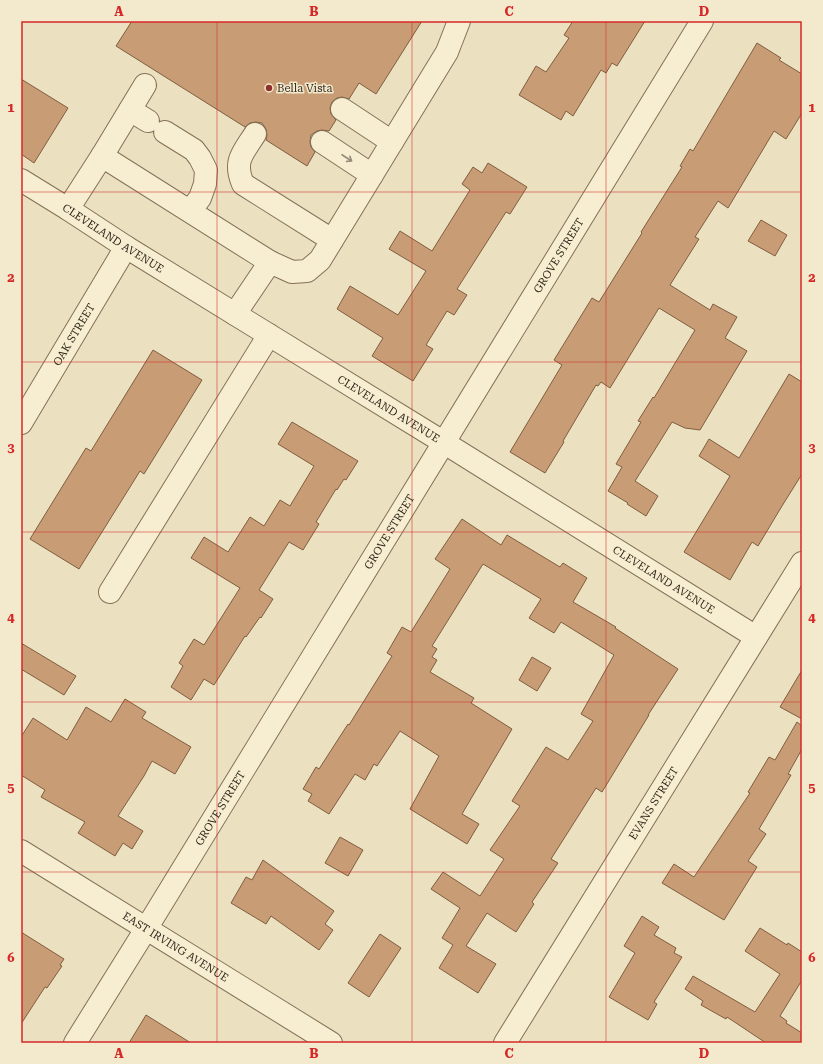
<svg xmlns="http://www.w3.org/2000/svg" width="823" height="1064" viewBox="0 0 823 1064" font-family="'Roboto Serif',serif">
  <rect width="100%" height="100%" fill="#ebe0bf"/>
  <g fill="#c89d76" stroke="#805d3f">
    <polygon points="132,21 422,21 376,94 359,83 349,99 342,97 337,98 332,102 330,108 331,114 336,120 329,131 322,130 317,131 311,135 310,142 311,147 315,152 307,166 266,140 267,135 266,129 262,123 256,122 250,123 245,127 116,46"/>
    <polygon points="573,21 645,21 617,66 612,63 606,73 601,70 573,116 566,111 561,120 519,95 536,66 546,72 569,38 564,35"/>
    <polygon points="757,43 781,58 779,60 802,74 802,113 786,139 774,131 728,208 718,201 695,237 699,239 670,285 710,310 713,304 737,317 725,338 747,351 700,430 685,428 672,422 654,451 635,481 658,496 646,516 627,504 628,503 608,491 622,467 616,464 641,422 638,421 653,397 654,398 695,330 659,308 610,388 601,382 598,386 596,385 563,441 564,442 545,473 510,452 562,365 554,360 592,298 599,302 642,233 641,232 682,167 680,166 690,149 693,151"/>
    <polygon points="21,79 68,108 34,163 21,154"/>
    <polygon points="488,163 527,187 510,214 506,212 457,289 467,295 454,315 447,311 426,345 433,349 413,381 372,356 383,338 337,309 350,286 398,315 426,271 389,249 400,231 432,251 470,190 462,184 473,167 482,173"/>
    <polygon points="761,220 787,235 775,256 748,241"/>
    <polygon points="153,350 202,380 144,474 140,471 79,569 30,539 86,448 91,451"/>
    <polygon points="789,374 802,382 802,474 782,506 758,546 752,542 730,580 684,552 730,476 699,456 709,439 739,458"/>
    <polygon points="292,422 358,461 346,480 344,479 337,490 336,489 316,522 319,524 303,550 289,542 259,590 273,599 261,618 260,617 246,637 245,636 214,685 204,679 191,700 171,687 183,666 179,663 194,639 204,645 240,588 191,558 204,537 228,552 250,517 264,526 280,500 290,506 314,466 278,444"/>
    <polygon points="462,519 501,545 507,535 560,567 563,563 587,578 573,602 616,627 615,628 678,669 648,715 649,715 602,792 596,788 551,859 558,863 532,902 534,904 516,932 487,913 466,946 496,964 478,993 439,968 453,945 442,938 460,908 431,889 443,872 480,896 504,859 490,850 520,806 512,801 546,747 568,760 593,721 581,714 614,655 561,622 554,633 529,618 541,599 483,564 432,646 437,649 432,657 437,660 430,672 474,698 471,703 512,729 462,814 479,824 467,844 410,809 439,756 400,731 377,766 374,764 365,780 355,774 329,814 308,801 312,794 303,789 316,767 319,769 348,724 349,725 392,656 387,653 402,627 411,632 450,569 435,559"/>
    <polygon points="21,643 76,676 64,695 21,669"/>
    <polygon points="532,657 551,668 537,691 519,680"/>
    <polygon points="802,670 802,719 780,707"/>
    <polygon points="125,699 146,712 142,718 191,747 175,774 152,761 144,776 118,816 143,831 132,849 123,843 115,856 78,833 85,822 41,797 45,790 21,775 21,737 33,718 67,740 86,707 111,722"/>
    <polygon points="797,722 802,726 802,749 788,774 791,775 759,829 766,834 748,861 757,867 724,920 662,883 674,864 694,877 750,793 748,792 769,757 775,760"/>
    <polygon points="340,837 363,850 348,876 325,863"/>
    <polygon points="263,860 334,911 325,924 333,930 319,950 271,916 266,924 231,903 246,877 252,880"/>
    <polygon points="642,916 659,927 654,935 676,948 674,953 682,957 654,1002 657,1004 648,1020 609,997 635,953 624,946"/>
    <polygon points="760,928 787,945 788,943 802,952 802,980 780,1016 787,1021 786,1023 802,1033 802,1043 766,1043 727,1017 726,1019 701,1005 703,1001 685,989 693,976 755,1012 780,974 745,951"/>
    <polygon points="21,932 64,959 60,965 62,966 47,988 45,987 21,1024"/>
    <polygon points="380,934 401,948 369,997 348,983"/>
    <polygon points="146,1015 191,1043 129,1043"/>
  </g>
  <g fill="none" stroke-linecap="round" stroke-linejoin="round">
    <defs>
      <g id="minor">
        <polyline points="342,109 392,142"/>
        <polyline points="130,110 148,121"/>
        <polyline points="165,132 194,150 200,158 206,170 205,184 200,198 190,211"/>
        <path d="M255,134c-12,19 -22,27 -12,50l89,56"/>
        <polyline points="322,142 372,175"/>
        <polyline points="102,156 145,85"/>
        <path id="s1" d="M21,180l47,29 58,38 317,195 313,195"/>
        <polyline points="68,209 102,156 270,262"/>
        <polyline points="235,314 270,262 292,272 307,271 320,260 447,52 459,21"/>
        <path id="s2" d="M21,423l105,-176"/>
        <polyline points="110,592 269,335"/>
        <path id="s3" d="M21,851l310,192"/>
        <path id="s4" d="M75,1043l71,-114 556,-908"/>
        <path id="s5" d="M505,1043l297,-480"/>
      </g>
    </defs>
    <use href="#minor" stroke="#837158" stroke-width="24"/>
    <use href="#minor" stroke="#f7eed1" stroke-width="22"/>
  </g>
  <defs><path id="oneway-shaft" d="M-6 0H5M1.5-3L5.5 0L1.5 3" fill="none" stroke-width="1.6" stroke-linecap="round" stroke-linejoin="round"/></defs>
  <use stroke="#958b76" href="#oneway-shaft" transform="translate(347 158) rotate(33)"/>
  <path fill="none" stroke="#d62828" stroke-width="1" stroke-opacity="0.55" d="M217,21v1022M412,21v1022M606,21v1022M21,192h781M21,362h781M21,532h781M21,702h781M21,872h781"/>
  <circle fill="#8e312c" stroke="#f3eace" stroke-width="1.5" cx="269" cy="88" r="4"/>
  <g text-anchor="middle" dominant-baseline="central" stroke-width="3" stroke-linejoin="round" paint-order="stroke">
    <g font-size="11" fill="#33281c" stroke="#f3eace" text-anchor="start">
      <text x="277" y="88">Bella Vista</text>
    </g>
    <g font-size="11" fill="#33281c" stroke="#f3eace">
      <text stroke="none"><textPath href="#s1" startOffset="109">CLEVELAND AVENUE</textPath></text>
      <text stroke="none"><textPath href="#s4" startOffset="924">GROVE STREET</textPath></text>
      <text stroke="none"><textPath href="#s2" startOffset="103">OAK STREET</textPath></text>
      <text stroke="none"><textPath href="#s1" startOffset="433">CLEVELAND AVENUE</textPath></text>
      <text stroke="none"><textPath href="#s4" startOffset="600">GROVE STREET</textPath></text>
      <text stroke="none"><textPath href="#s1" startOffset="757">CLEVELAND AVENUE</textPath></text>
      <text stroke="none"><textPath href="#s5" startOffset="282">EVANS STREET</textPath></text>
      <text stroke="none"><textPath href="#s4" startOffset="276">GROVE STREET</textPath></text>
      <text stroke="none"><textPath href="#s3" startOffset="182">EAST IRVING AVENUE</textPath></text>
    </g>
  </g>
  <rect width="823" height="1064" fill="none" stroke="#f3eace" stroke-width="44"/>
  <rect x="22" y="22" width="779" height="1020" fill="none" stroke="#d62828" stroke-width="1.5"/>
  <g font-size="13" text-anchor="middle" font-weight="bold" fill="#d62828">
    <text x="119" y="16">A</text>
    <text x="314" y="16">B</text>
    <text x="509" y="16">C</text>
    <text x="704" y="16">D</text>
    <text x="11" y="112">1</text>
    <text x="812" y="112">1</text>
    <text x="11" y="282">2</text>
    <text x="812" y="282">2</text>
    <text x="11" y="452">3</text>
    <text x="812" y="452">3</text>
    <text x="11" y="622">4</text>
    <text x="812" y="622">4</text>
    <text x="11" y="792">5</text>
    <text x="812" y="792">5</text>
    <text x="11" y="962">6</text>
    <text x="812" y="962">6</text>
    <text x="119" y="1058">A</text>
    <text x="314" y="1058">B</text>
    <text x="509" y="1058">C</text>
    <text x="704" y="1058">D</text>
  </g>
</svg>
